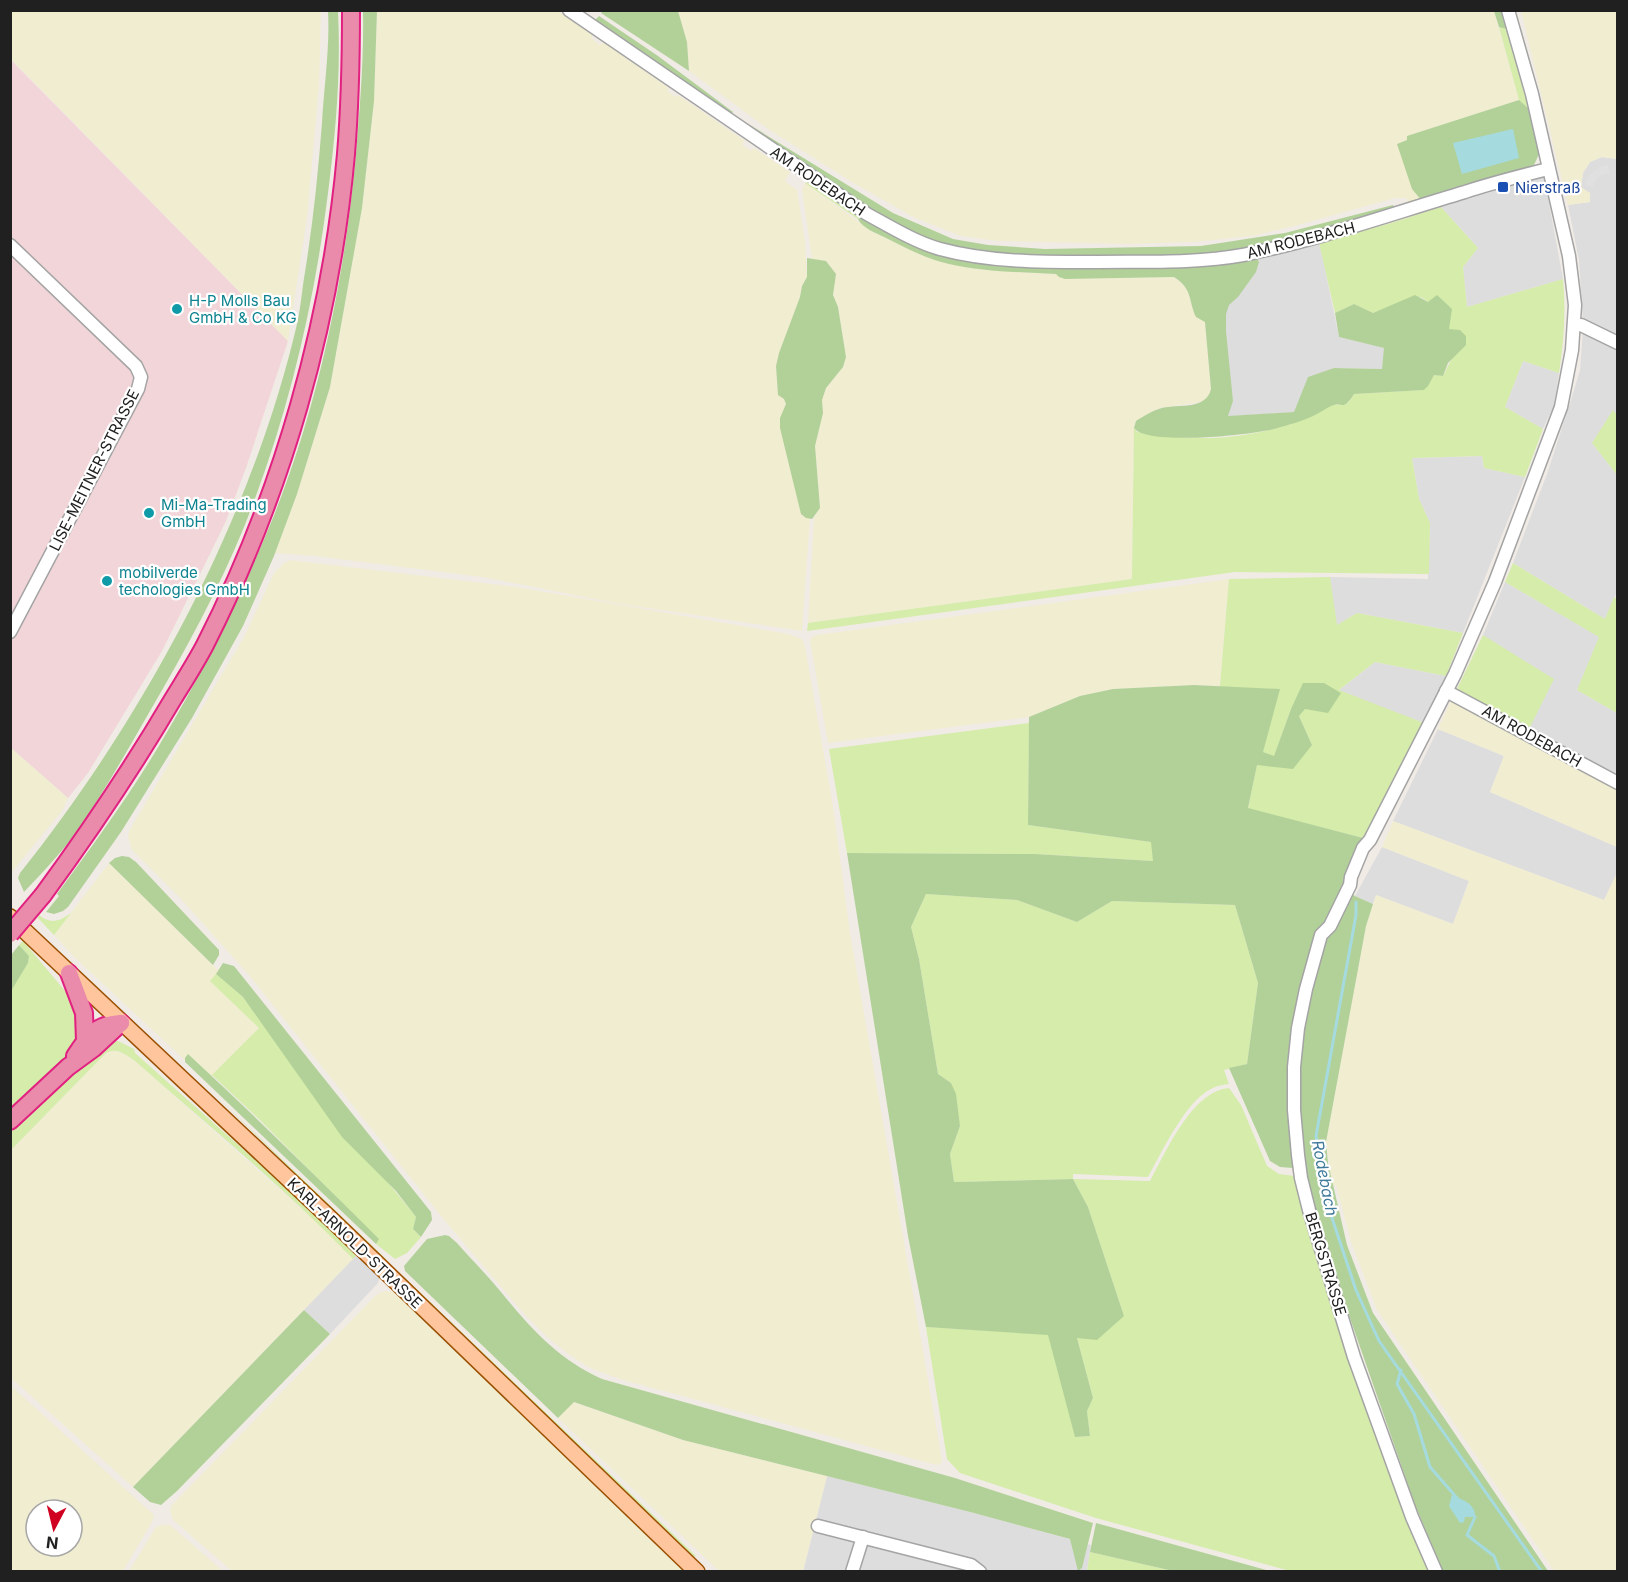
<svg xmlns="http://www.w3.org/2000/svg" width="1628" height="1582" viewBox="0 0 1628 1582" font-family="Inter,sans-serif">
  <rect width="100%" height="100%" fill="#f1ebe6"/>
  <g fill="#dedddd">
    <polygon points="1602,157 1617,159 1617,340 1583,323 1579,260 1568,205 1590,202 1581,187 1583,173 1590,162"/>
    <polygon points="1544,176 1563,279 1467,307 1463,267 1478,248 1441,207"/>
    <polygon points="1319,240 1339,337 1385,348 1382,369 1334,368 1295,412 1220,417 1218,303 1229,293 1242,291 1239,259"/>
    <polygon points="1583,329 1617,347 1617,415 1613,411 1592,443 1617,475 1617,595 1616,594 1605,619 1513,563 1547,474 1571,400 1580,370"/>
    <polygon points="1523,361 1559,373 1554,405 1543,429 1505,407"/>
    <polygon points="1482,456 1484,468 1525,477 1463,633 1357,613 1336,626 1330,577 1428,579 1430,523 1419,499 1412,458"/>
    <polygon points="1505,582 1600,637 1577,690 1617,713 1617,779 1528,731 1483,635"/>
    <polygon points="1375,662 1446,676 1424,723 1338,691"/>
    <polygon points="1438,729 1504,756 1490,792 1617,847 1617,873 1604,900 1393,821"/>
    <polygon points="1382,847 1469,881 1453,924 1376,895 1373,904 1355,896"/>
    <polygon points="358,1253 380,1277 378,1283 330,1334 304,1310"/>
    <polygon points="827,1476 974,1513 1091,1545 1087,1571 803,1572"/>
  </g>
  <polygon fill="#f2d5d8" points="10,59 288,341 246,468 226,521 205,564 162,651 88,773 68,798 11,748"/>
  <g fill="#f0edd1" fill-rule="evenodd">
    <polygon points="10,11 321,11 319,86 307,218 288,341 11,59"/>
    <polygon points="377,11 558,11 593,35 591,38 600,45 603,42 669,88 667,91 676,97 678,95 745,141 742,144 751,151 754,148 790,172 785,181 797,190 805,241 807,277 802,286 800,297 776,366 778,395 784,399 786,404 784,411 806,518 810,518 802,631 620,604 482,577 315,556 275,553 297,494 330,387 362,208 374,101"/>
    <polygon points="678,11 1494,11 1519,100 1408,136 1422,201 1409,204 1406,198 1395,198 1298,225 1252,236 1193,242 1126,244 998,241 961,236 915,218 855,184 768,129 689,71 687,42"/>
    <polygon points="1521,11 1617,11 1617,159 1602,157 1590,162 1583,173 1581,187 1590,193 1590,202 1568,205"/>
    <polygon points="805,183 873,232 922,255 1018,272 1056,274 1065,279 1174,277 1187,288 1194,313 1205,322 1211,389 1209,397 1202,402 1160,408 1136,421 1134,428 1132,579 808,623 814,517 820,508 815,446 823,413 822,400 826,388 843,367 846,357 838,307 833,295 836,274 826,261 812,259 802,190"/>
    <polygon points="290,560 517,587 788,634 802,639 805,647 833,806 850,933 942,1460 941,1463 938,1465 932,1464 623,1380 590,1368 571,1356 547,1337 525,1315 445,1221 248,974 181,899 132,850 128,837 129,831 244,637 274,573 284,563"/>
    <polygon points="1229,579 1220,686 1194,685 1113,689 1080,696 1029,717 828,743 810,641 812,637 817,635"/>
    <polygon points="1453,697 1617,785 1617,847 1490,792 1504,756 1438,729"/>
    <polygon points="11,748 68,798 62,811 11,873"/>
    <polygon points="1393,821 1604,900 1617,873 1617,1571 1554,1571 1377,1310 1351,1242 1336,1185 1333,1186 1326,1142 1366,926 1376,895 1453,924 1469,881 1382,847"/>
    <polygon points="109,863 225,977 259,1028 207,1081 73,956 54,935"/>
    <polygon points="112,1050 123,1053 135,1061 322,1227 353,1259 133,1487 11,1378 11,1150 106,1053"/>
    <polygon points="389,1291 395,1292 685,1571 232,1571 173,1520 170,1511 171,1506 375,1296 381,1292"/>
    <path d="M10,1385l144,130 -2,7 -29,49h-112zM36,1510h36v36h-36z"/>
    <polygon points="573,1402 683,1440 827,1476 803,1571 719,1571 558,1418"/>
    <polygon points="162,1525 170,1525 223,1571 129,1571 156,1527"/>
  </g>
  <g fill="#d5ecaa">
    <polygon points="1513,11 1516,11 1539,93 1554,164 1552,165"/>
    <polygon points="1499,27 1507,29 1528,108 1519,100"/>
    <polygon points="811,182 861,217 858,219 805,183"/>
    <path d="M1441,207l37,41 -15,19 4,40 96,-28c3,32 1,62 -4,94l-36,-12 -18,46 38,22 -18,48 -41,-9 -2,-12 -70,2 7,41 11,24 -1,51 -194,-2 -428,59 1,-8 324,-44 2,-151 3,4c18,2 37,5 56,6 39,1 82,-6 119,-22 7,-3 13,-8 20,-11 15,-1 13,3 22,-11l69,-4 11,-15 9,1 9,-18 -3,-29 -21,-27 -7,-5 -49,16 -18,-9 -19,9 -16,-70 72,-20z"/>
    <polygon points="1613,410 1617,415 1617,475 1592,443"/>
    <polygon points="1513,563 1605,619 1614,597 1617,599 1617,713 1577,690 1599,637 1505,582"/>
    <polygon points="1330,577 1337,625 1357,613 1463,633 1446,676 1375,662 1339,690 1424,723 1363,838 1248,809 1257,764 1312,745 1299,716 1304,709 1341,693 1291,709 1274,757 1263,752 1220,686 1229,579"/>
    <polygon points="1483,635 1554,679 1528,731 1456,691"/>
    <polygon points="1029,723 1028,825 1152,842 1154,861 1035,854 847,853 829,749"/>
    <path d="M926,894l91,6 60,22 35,-21 123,4 23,78 -11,81 -23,6 5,14c-4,1 -10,1 -14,3 -28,10 -53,65 -67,90l-75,-3v5l77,2c16,-29 42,-90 79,-93l12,17 26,61 12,8 16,2 21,81 15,47 100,267h-141l-194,-53 -136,-45 -13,-14 -21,-132 123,7 27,103 14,-1 -3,-25 6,-13 -16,-60 47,-22 -36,-109 -15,-28 -119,3 -4,-28 10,-28 -9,-43 -13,-9 -19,-115 -8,-32z"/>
    <path d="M71,913l-17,22 -16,-17 1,-3c12,10 21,6 32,-2z"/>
    <polygon points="23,941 71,998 82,1026 70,1056 10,1111 10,991 28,963 29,956 19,945"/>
    <polygon points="216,974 243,997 294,1067 416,1217 413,1229 421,1237 407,1253 395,1259 376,1244 378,1239 261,1121 212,1075 259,1028 210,981"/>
    <path d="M109,1041h9l16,8 1,4 145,129 4,1 74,70 -5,6c-68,-71 -144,-133 -218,-198 -10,-7 -18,-14 -29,-8l-95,97v-18l79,-76z"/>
    <polygon points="211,1091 387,1260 385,1261"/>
    <polygon points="405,1278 696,1556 692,1557 404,1281"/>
    <polygon points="1090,1552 1173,1571 1087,1571"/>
  </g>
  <g fill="#b2d199">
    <polygon points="604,10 678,11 687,42 689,71 601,13"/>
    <path d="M328,11h10c3,60 -2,121 -10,182 -14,114 -41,227 -84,334 -26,64 -59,124 -94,184 -23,40 -46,81 -72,119 -16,22 -35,42 -54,62l-6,-14 2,-5c124,-155 232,-355 277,-549 4,-17 5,-35 8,-52 8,-49 13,-98 17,-149 2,-37 8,-75 6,-112z"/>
    <path d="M363,11h14l-3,90 -12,107 -32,179 -33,107 -23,62 -31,70 -51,92 -71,114 -53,75 -5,4 -9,3 -8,-2 13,-16 -2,-2c36,-49 72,-98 103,-150 44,-74 83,-152 115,-231 45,-114 70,-238 81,-359 4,-48 8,-96 7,-143z"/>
    <polygon points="1494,11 1502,11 1507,29 1499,27"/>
    <polygon points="599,16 658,56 733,112 729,116 594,21"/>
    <polygon points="1519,100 1528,108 1539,154 1534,165 1422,201 1412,189 1397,144 1407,140 1407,136"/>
    <path d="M750,125l143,88 60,26 35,6 57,4 156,-3 84,-13 108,-28 2,3c-37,12 -75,22 -114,31 -17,5 -35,10 -53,12 -54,7 -109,6 -163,5 -46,-1 -92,-1 -135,-17 -66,-25 -124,-72 -182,-111z"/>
    <path d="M862,217l125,45 269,-6 3,6 -3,10 -18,25 -9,8 -3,9v17l7,70 -5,15 66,-4 14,-35 26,-9 48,1 2,-21 -45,-11 -4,-24 19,-9 19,9 42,-18 13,7 9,-7 15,14 -3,20 11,1 6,6v9l-18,18 -5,13 -9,-1 -6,11 -4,4 -70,4c-13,20 -10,5 -25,13 -4,2 -8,5 -12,7 -13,7 -29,11 -43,15 -23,6 -127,17 -140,-1l2,-7c8,-5 17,-11 26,-13 17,-4 44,2 49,-19l-6,-67 -9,-5c-8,-17 -3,-28 -22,-40l-109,2 -6,-2 -3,-3c-35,-2 -73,-2 -107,-10 -23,-5 -45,-17 -65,-27 -8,-4 -22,-9 -26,-18z"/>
    <polygon points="807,258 826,261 836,274 833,295 838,307 846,357 843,367 826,388 822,400 823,413 815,446 820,508 812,519 806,518 801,514 780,428 780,418 786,404 784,399 778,395 776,366 779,353 800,297 802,286 807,277"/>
    <polygon points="1303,683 1324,683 1341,693 1328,713 1305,709 1299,716 1312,745 1293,769 1257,765 1248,808 1363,838 1342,887 1355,896 1373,904 1366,926 1326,1142 1328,1163 1347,1245 1373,1313 1548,1571 1443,1571 1415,1505 1319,1229 1308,1188 1306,1169 1280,1167 1270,1161 1229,1068 1247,1064 1258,983 1235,905 1112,901 1077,922 1017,900 926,894 911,927 919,959 938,1074 951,1083 956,1094 960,1126 950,1154 954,1182 1073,1179 1088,1207 1124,1316 1097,1340 1077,1338 1093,1398 1087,1411 1090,1436 1075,1437 1048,1335 926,1327 908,1236 847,853 1035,854 1153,861 1151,842 1028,825 1029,717 1080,696 1113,689 1194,685 1280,689 1263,752 1274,756 1291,709"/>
    <polygon points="122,856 129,857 136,862 219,950 219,955 213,965 109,863 115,858"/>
    <polygon points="19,945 29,956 28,963 11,991 11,955"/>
    <polygon points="223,963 234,966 431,1212 432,1220 421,1237 413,1229 416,1217 396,1191 342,1137 243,997 216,974"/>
    <path d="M188,1054c66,61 128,122 191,185l-3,5 -191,-182v-4z"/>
    <path d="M445,1235l4,1 8,7c15,17 30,32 44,49 29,36 58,68 101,87l353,99 138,45 -11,45 -4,3 -8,-32 -96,-26 -291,-73 -109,-38 -16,16 -153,-147 -1,-5 23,-27z"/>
    <polygon points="304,1310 330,1334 177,1491 161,1505 150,1502 133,1487"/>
    <polygon points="1096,1523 1270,1571 1173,1571 1090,1552"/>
  </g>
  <polygon fill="#e0e0e0" points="1608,165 1610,173 1601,175 1596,179 1593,187 1585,185 1589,175 1602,166"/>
  <g fill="#a5dbdf">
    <polygon points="1513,129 1519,158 1462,174 1453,143"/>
    <path d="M1452,1495c11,5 24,9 23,22h-10l-1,5 -4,1 -11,-17z"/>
  </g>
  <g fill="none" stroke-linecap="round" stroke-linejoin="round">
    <g stroke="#a5dbdf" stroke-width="3">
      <polyline points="1356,902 1356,915 1316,1136 1330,1212 1356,1290 1379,1341 1542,1572"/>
      <polyline points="1401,1370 1397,1384 1414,1414 1430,1467 1457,1498"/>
      <polyline points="1474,1516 1475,1517 1467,1535 1494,1556 1500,1572"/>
    </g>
    <defs>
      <g id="minor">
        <path d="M569,10l298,204c22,12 48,28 73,35 48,13 100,13 149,13 51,-1 104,2 154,-7 75,-15 148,-41 222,-63 27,-9 55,-16 83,-23"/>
        <polyline points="10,245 136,366 141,377 138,389 10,632"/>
        <polyline points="1574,325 1581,325 1618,343"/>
        <polyline points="1446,691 1618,783"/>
        <polyline points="818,1526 971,1565 980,1572"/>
        <polyline points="852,1572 863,1537"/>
        <polyline points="1436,1572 1412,1517 1354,1357 1309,1210 1301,1178 1298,1155 1294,1110 1294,1067 1298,1028 1306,989 1321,935 1330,926 1350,885 1351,877 1363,848 1370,840 1455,674 1495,582 1561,407 1572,350 1575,305 1569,256 1532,94 1508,10"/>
      </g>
      <polyline id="major" points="10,917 333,1221 697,1572"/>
      <g id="highway">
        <path d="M43,895c47,-64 90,-128 130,-196 11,-18 22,-35 32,-54 77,-151 126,-322 141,-491 4,-48 5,-95 5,-144"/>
        <polyline points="69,973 84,1013 85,1041"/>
        <path d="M75,1056c13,-20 21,-32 46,-33"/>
        <polyline points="10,1121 68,1067 94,1048 121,1023"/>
      </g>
    </defs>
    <use href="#minor" stroke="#a4a4a4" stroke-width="15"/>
    <use href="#major" stroke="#9b5000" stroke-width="18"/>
    <use href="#highway" stroke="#e12080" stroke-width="20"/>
    <use href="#minor" stroke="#fff" stroke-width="12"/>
    <use href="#major" stroke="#ffc59d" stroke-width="15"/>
    <use href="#highway" stroke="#ea8bab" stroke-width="16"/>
    <defs>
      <polyline id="highway-bridge" points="10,934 43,895"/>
    </defs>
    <use href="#highway-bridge" stroke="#e12080" stroke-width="20" stroke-linecap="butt"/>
    <use href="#highway-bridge" stroke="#ea8bab" stroke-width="16"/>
  </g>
  <rect fill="#1a4fb4" stroke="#fff" stroke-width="2" x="1497" y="181" width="12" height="12" rx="3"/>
  <g fill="#0f9aa8" stroke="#fff" stroke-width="2">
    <circle cx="177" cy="309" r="6"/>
    <circle cx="149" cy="513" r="6"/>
    <circle cx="107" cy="581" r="6"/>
  </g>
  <g text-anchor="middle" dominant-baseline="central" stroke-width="4.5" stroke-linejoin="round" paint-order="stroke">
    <g font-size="15" fill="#202020" stroke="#fff">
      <text transform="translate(818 181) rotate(34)">AM RODEBACH</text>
      <text transform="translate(1301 240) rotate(-14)">AM RODEBACH</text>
      <text transform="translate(94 470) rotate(-63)">LISE-MEITNER-STRASSE</text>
      <text transform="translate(1532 736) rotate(29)">AM RODEBACH</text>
      <text transform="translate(355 1243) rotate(44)">KARL-ARNOLD-STRASSE</text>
      <text transform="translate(1326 1264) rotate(73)">BERGSTRASSE</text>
    </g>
    <g font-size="15" fill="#164399" stroke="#fff" text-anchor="start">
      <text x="1515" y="187">Nierstraß</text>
    </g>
    <g font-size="15" fill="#0d838f" stroke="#fff" text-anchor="start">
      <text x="189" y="300">H-P Molls Bau<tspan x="189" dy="17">GmbH &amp; Co KG</tspan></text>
      <text x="161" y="504">Mi-Ma-Trading<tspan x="161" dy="17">GmbH</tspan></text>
      <text x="119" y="572">mobilverde<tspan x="119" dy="17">techologies GmbH</tspan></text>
    </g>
    <g font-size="16" font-style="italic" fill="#407b9b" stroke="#fff">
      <text transform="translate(1325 1178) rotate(79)">Rodebach</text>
    </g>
  </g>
  <rect width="1628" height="1582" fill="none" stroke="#202020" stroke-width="24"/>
  <g transform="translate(54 1528) rotate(187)"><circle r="28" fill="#ffffff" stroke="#a6a6a6" stroke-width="1.5"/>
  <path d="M0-4.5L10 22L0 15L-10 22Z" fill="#cf0020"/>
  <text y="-9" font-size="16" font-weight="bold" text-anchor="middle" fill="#202020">N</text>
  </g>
</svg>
